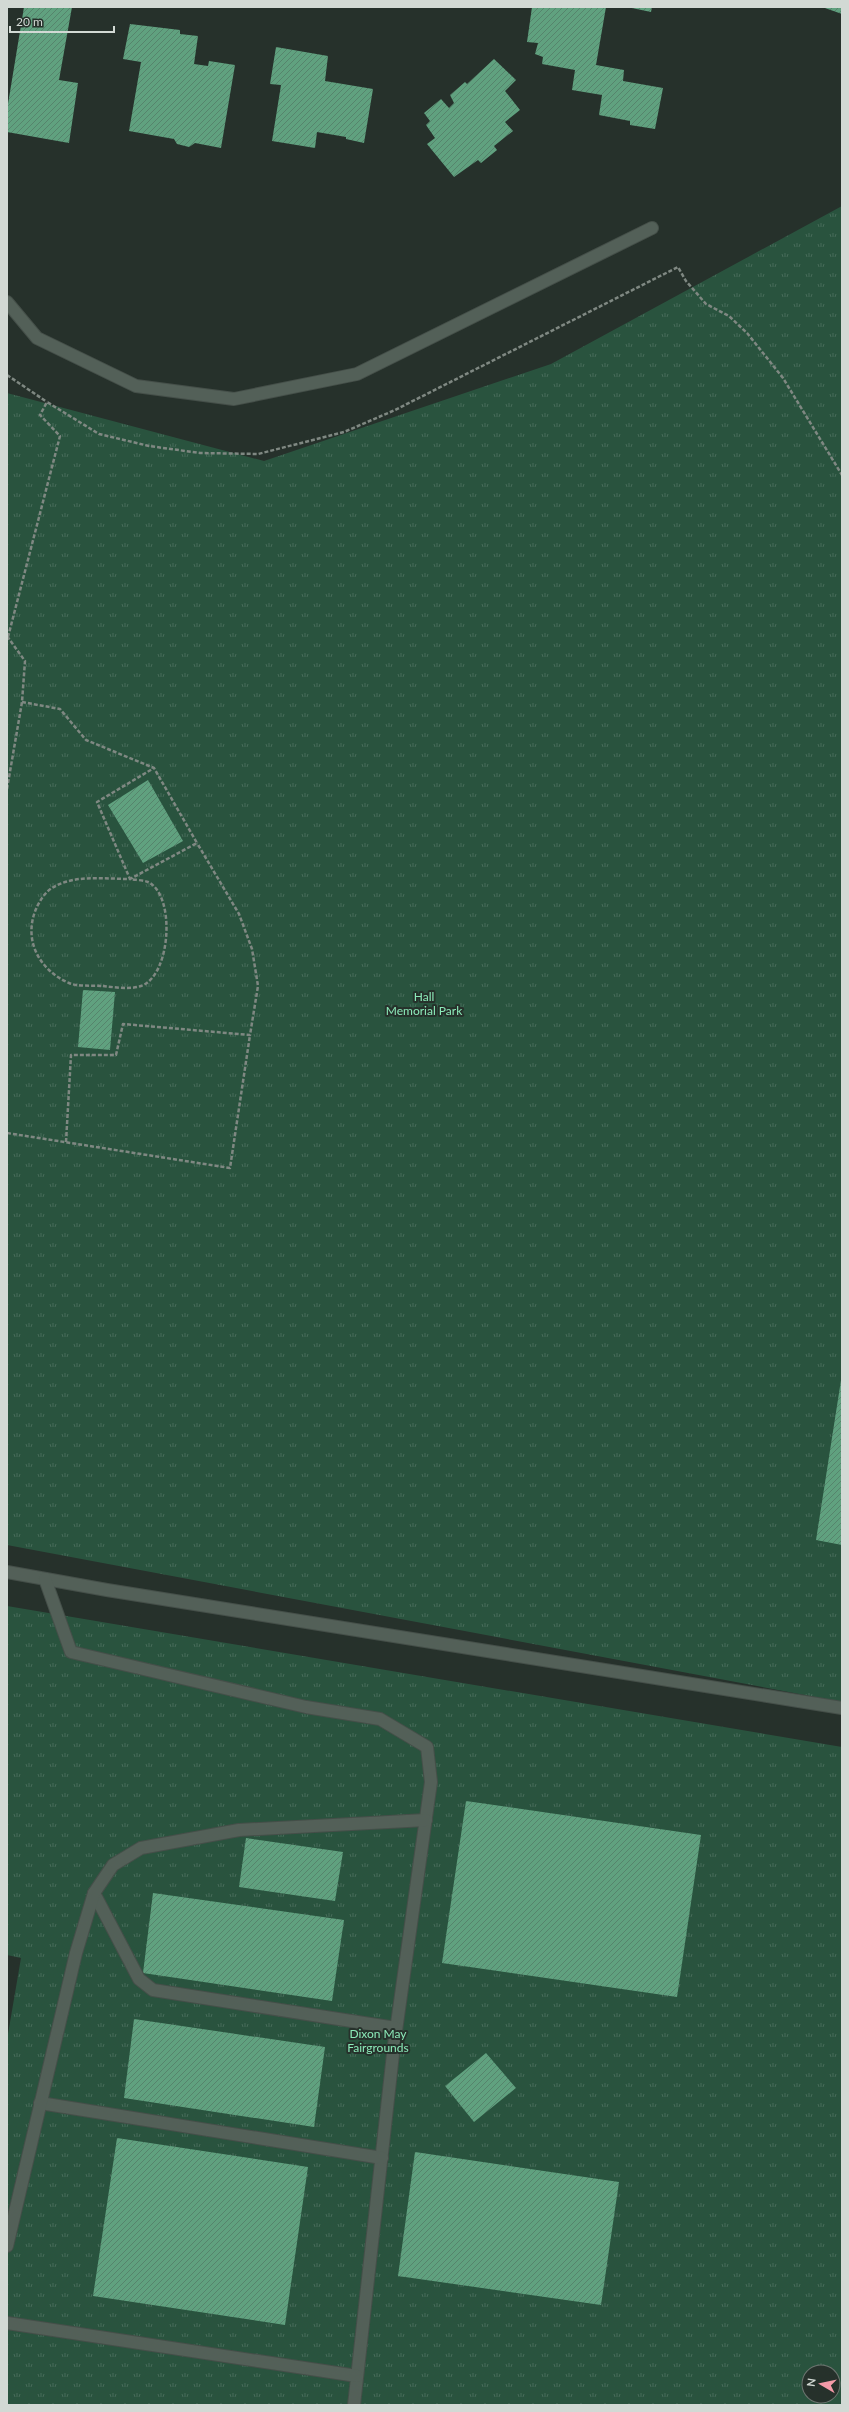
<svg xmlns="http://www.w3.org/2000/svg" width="849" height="2412" viewBox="0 0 849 2412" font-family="Lato,sans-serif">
  <defs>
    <pattern id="park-tufts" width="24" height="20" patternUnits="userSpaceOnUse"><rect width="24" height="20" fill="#29533e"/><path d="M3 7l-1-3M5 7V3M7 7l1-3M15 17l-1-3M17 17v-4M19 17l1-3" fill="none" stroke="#476b59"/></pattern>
    <pattern id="building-hatch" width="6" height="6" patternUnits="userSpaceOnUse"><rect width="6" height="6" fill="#60a17f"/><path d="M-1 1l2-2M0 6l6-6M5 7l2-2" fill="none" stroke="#56846c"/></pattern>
  </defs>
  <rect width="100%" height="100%" fill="#26312b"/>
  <g fill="url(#park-tufts)" fill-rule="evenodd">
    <polygon points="842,206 842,1702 7,1545 7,393 264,461 551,364"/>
    <path d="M7,1606l835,141v658h-835v-365l14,-82 -14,-3zM809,2372h24v24h-24z"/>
  </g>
  <g fill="url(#building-hatch)">
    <polygon points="24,7 72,7 59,80 78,83 69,143 7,132 7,110"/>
    <polygon points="532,7 606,7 596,65 624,70 623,81 663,88 655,129 630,125 630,121 599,115 602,95 572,90 575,70 542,64 543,57 535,54 538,43 527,42"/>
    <polygon points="627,7 652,7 651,12"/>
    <polygon points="822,7 842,7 842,14"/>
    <polygon points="130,24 180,30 180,34 198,36 194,64 208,66 209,61 235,65 221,148 195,143 189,147 177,144 174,139 129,131 141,62 123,59"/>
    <polygon points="276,47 328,56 325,81 373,89 364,143 346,139 346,137 317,132 315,148 272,141 281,85 270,84"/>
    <polygon points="494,59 516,80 505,91 520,110 505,122 513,131 494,146 497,150 481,163 478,160 454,177 427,144 435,138 426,125 430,121 424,113 441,99 449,108 454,103 450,95 465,82 467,84"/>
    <polygon points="148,780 183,841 143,863 108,805"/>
    <polygon points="83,990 115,992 110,1050 78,1047"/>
    <polygon points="841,1380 842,1380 842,1545 816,1540"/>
    <polygon points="466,1801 701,1835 677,1997 442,1963"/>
    <polygon points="246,1838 343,1852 335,1901 239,1887"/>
    <polygon points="153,1893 344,1920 332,2001 143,1973"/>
    <polygon points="134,2019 325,2047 314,2127 124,2098"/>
    <polygon points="486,2053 516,2088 474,2122 445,2086"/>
    <polygon points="117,2138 308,2167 285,2325 93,2296"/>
    <polygon points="415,2152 619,2182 601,2305 398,2276"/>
  </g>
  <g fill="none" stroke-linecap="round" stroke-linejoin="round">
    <defs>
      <g id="minor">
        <polyline points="7,302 37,338 136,386 234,399 357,374 652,228"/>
        <polyline points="7,1572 107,1590 842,1708"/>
        <polyline points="45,1579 71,1652 306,1707 380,1719 427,1747 431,1782 394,2045 354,2405"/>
        <polyline points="94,1893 139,1979 153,1990 396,2028"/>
        <polyline points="40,2103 382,2158"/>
        <polyline points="7,2246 76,1953 94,1893 113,1865 141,1848 239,1830 426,1820"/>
        <polyline points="7,2323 357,2376"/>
      </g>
    </defs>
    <use href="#minor" stroke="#454f49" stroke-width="14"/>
    <g stroke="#7f8882" stroke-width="2.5" stroke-dasharray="4 2" stroke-linecap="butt">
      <polyline points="7,375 47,402"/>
      <polyline points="8,637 60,436 40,415 47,402 99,434 149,446 200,453 258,454 344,432 395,410 678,267 686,281 706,304 729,316 747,333 783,378 842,475"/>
      <path d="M22,702l38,7 26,31 68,28 -57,34 33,77c-25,0 -56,-5 -78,9 -7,4 -13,14 -16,21 -13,31 3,61 33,74 9,4 23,2 33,3 12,1 27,4 39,0 30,-10 35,-91 7,-104 -5,-2 -13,-2 -18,-3l67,-36 -43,-75"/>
      <polyline points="7,789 22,702 25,661 7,636"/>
      <polyline points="7,1133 230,1168 250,1035"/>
      <polyline points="66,1142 71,1055 116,1055 123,1024 250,1035 258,986 252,949 239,914 197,843"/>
    </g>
    <use href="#minor" stroke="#536058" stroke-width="12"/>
  </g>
  <g text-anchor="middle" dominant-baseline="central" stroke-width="4" stroke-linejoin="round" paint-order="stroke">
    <g font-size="12" fill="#8be9b8" stroke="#26312b">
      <text x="424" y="996">Hall<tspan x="424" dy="14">Memorial Park</tspan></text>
      <text x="378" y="2033">Dixon May<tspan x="378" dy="14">Fairgrounds</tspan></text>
    </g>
  </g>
  <rect width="849" height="2412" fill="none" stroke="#d2d9d4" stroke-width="16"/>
  <g transform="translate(821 2384) rotate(279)"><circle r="19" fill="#26312b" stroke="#6b746f"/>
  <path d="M0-3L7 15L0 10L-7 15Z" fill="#f39aa8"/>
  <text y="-6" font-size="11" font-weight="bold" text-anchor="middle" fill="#d2d9d4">N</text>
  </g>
  <path d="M10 26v6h104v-6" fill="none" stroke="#d2d9d4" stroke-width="2"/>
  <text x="16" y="26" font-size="12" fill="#d2d9d4" stroke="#26312b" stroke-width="3" paint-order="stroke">20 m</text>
</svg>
